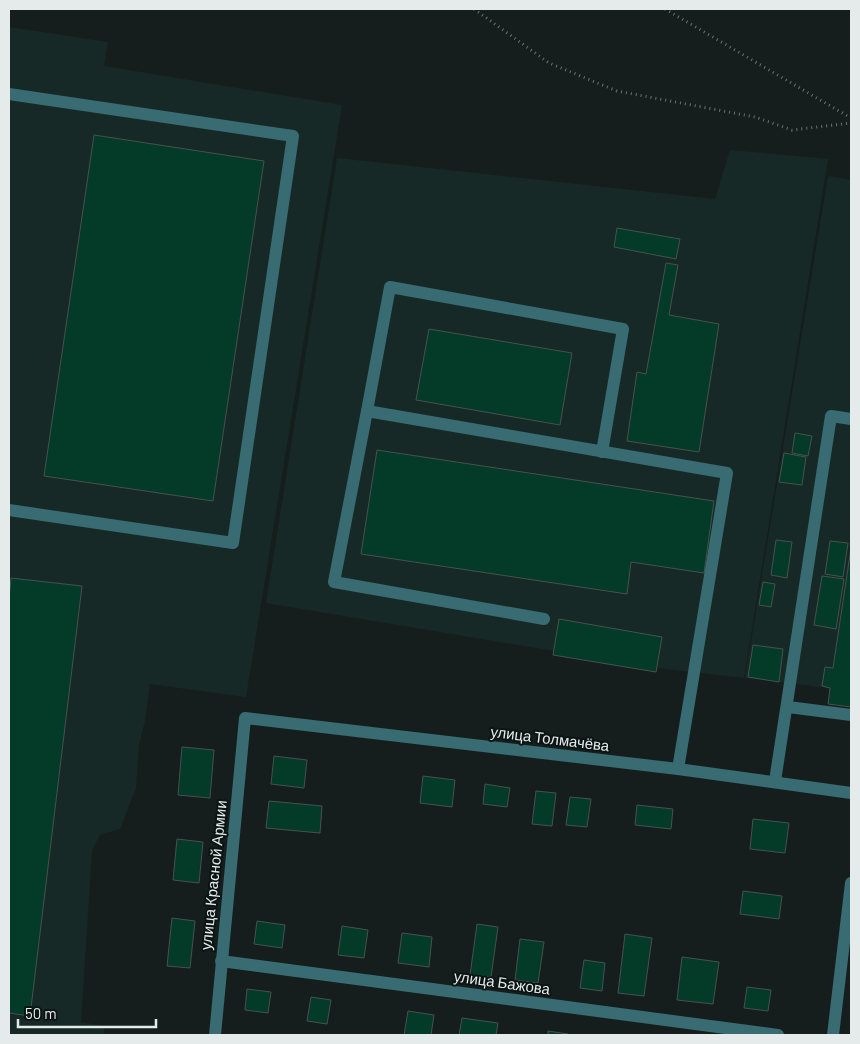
<svg xmlns="http://www.w3.org/2000/svg" width="860" height="1044" viewBox="0 0 860 1044" font-family="Barlow,sans-serif">
  <rect width="100%" height="100%" fill="#151e1d"/>
  <g fill="#172926">
    <polygon points="9,27 108,42 104,66 342,105 246,697 150,684 145,721 139,745 136,788 120,829 100,835 92,851 81,1022 104,1026 104,1035 9,1035"/>
    <polygon points="730,150 828,159 744,678 657,668 662,637 560,619 554,651 266,603 337,158 715,199"/>
    <polygon points="828,176 851,180 851,707 828,704 830,688 745,678"/>
  </g>
  <g fill="#033b28" stroke="#48514c">
    <polygon points="94,135 264,161 213,501 44,476"/>
    <polygon points="617,228 680,239 676,259 614,247"/>
    <polygon points="666,263 678,265 669,315 719,324 699,452 627,441 637,372 646,374"/>
    <polygon points="429,329 572,353 560,425 416,400"/>
    <polygon points="795,433 812,436 808,456 792,453"/>
    <polygon points="377,450 714,501 704,573 631,562 627,594 361,554"/>
    <polygon points="784,453 806,457 802,485 779,482"/>
    <polygon points="776,540 792,542 787,578 771,575"/>
    <polygon points="830,541 848,543 843,577 825,574"/>
    <polygon points="851,548 851,707 828,704 830,688 822,686 825,667 833,668"/>
    <polygon points="822,576 844,579 836,629 814,625"/>
    <polygon points="11,578 82,586 30,1016 9,1013 9,600"/>
    <polygon points="763,582 775,584 771,607 759,605"/>
    <polygon points="559,619 662,637 656,672 553,655"/>
    <polygon points="753,645 783,649 779,682 748,677"/>
    <polygon points="182,747 214,750 210,798 178,795"/>
    <polygon points="274,756 307,760 304,788 271,784"/>
    <polygon points="423,776 455,780 452,807 420,803"/>
    <polygon points="485,784 510,788 507,807 483,804"/>
    <polygon points="536,791 556,793 552,826 532,824"/>
    <polygon points="570,797 591,799 587,827 566,825"/>
    <polygon points="269,801 322,806 320,833 266,828"/>
    <polygon points="637,805 673,809 671,829 635,825"/>
    <polygon points="753,819 789,823 785,853 750,849"/>
    <polygon points="177,839 203,842 199,883 173,880"/>
    <polygon points="743,891 782,896 779,919 740,914"/>
    <polygon points="172,918 195,921 190,968 167,966"/>
    <polygon points="257,921 285,925 282,948 254,944"/>
    <polygon points="477,924 498,927 491,977 470,975"/>
    <polygon points="342,926 368,930 364,958 338,955"/>
    <polygon points="402,933 432,937 429,967 398,963"/>
    <polygon points="625,934 652,938 644,996 618,993"/>
    <polygon points="520,939 544,942 538,983 515,980"/>
    <polygon points="682,957 719,962 713,1004 677,1000"/>
    <polygon points="584,960 605,963 602,991 580,988"/>
    <polygon points="747,987 771,990 768,1011 744,1008"/>
    <polygon points="247,989 271,992 268,1013 245,1010"/>
    <polygon points="311,997 331,1000 327,1024 307,1021"/>
    <polygon points="408,1011 434,1015 431,1035 404,1035"/>
    <polygon points="462,1018 498,1023 496,1035 459,1035"/>
    <polygon points="548,1031 568,1034 568,1035 548,1035"/>
  </g>
  <g fill="none" stroke-linecap="round" stroke-linejoin="round">
    <g stroke="#6a7271" stroke-width="3" stroke-dasharray="1 4" stroke-linecap="butt">
      <polyline points="474,9 549,63 617,91 755,117 792,130 851,123"/>
      <polyline points="665,9 851,118"/>
    </g>
    <g stroke="#386b72" stroke-width="12">
      <polyline points="9,94 293,136 233,543 9,510"/>
      <polyline points="367,411 390,287 623,329 602,452"/>
      <polyline points="544,619 334,582 367,411 727,473 678,769"/>
      <polyline points="788,707 851,715"/>
      <polyline points="775,781 831,416 851,419"/>
      <polyline points="221,961 778,1035"/>
      <polyline points="215,1035 245,718 678,769 851,793"/>
      <polyline points="833,1035 851,883"/>
    </g>
  </g>
  <g text-anchor="middle" dominant-baseline="central" stroke-width="4" stroke-linejoin="round" paint-order="stroke">
    <g font-size="15" fill="#e5ebea" stroke="#0c1514">
      <text transform="translate(550 738) rotate(7)">улица Толмачёва</text>
      <text transform="translate(213 875) rotate(-84)">улица Красной Армии</text>
      <text transform="translate(502 982) rotate(8)">улица Бажова</text>
    </g>
  </g>
  <rect width="860" height="1044" fill="none" stroke="#e5ebea" stroke-width="20"/>
  <path d="M18 1019v8h138v-8" fill="none" stroke="#e5ebea" stroke-width="2.5"/>
  <text x="25" y="1019" font-size="15" fill="#e5ebea" stroke="#0c1514" stroke-width="4" paint-order="stroke">50 m</text>
</svg>
